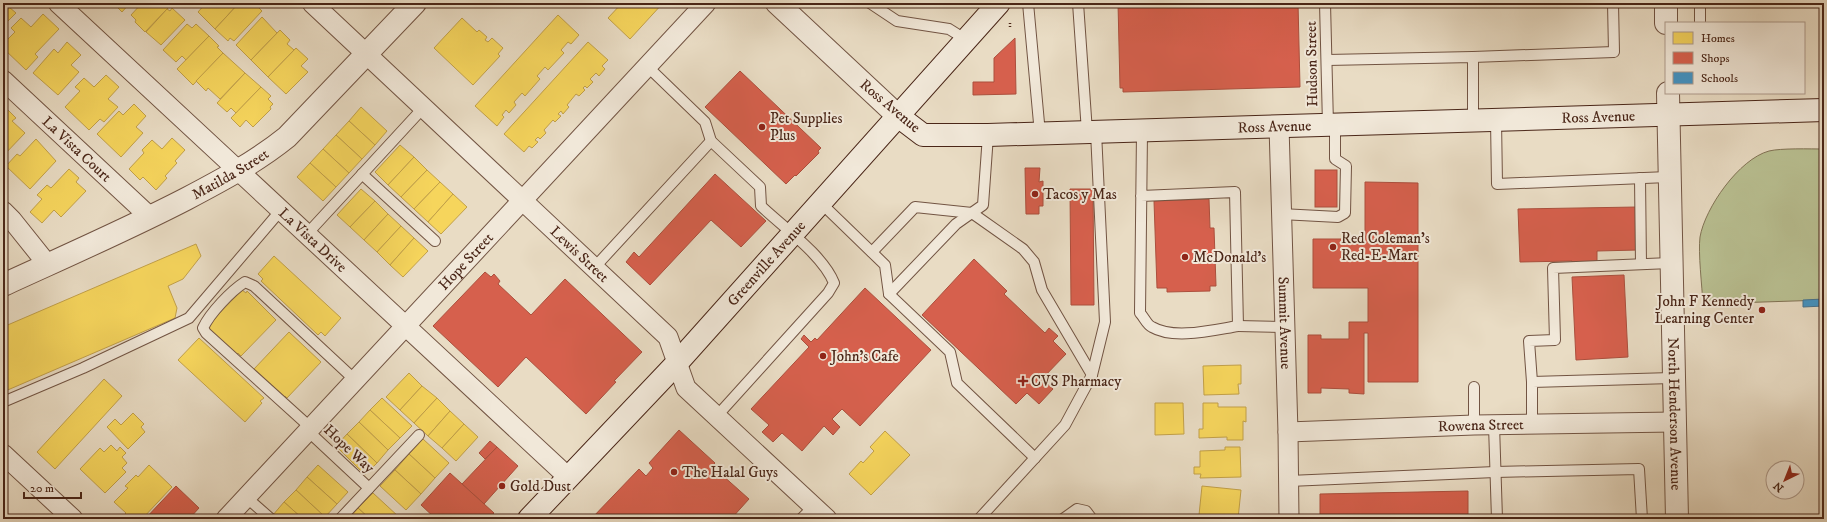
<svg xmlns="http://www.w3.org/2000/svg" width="1827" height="522" viewBox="0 0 1827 522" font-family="'IM FELL DW Pica',serif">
  <rect width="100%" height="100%" fill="#e9dcc4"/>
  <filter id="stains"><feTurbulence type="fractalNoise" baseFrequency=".005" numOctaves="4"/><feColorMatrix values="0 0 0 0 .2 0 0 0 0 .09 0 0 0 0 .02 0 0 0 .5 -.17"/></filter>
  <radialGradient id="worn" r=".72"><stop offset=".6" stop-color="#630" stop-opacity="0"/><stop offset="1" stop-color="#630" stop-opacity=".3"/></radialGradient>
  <path fill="#b9c092" stroke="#827355" d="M1824,149v151l-121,4c-1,-18 -5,-51 -3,-67 5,-29 39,-78 69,-86 12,-3 41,-2 55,-2z"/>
  <g fill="#f6d55c" stroke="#c2a048">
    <polygon points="3,3 13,3 9,7 16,13 3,26"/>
    <polygon points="113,3 130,3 122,12"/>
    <polygon points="142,3 166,3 170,6 145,32 135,22 136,20 131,15"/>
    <polygon points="206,3 239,3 215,29 198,12"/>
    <polygon points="239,3 254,3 262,11 234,41 230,38 228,41 215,29"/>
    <polygon points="622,3 663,3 630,39 608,18"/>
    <polygon points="172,8 185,20 161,45 146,32 167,9 170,11"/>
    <polygon points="43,14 59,29 35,54 38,57 26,70 4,49 7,46 4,43 15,32 11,28 21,18 31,27"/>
    <polygon points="558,15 579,35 571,44 568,42 561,50 564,53 548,70 545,67 537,76 540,79 525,96 522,93 514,102 516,105 509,113 506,110 502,115 504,117 497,126 475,106"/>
    <polygon points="262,17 277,33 251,60 236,45"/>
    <polygon points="462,18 477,32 479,30 487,37 485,40 488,42 492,38 503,48 498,54 500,56 473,85 434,48"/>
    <polygon points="187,24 192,28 196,24 209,36 186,60 182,56 176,62 163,50"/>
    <polygon points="280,30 290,40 287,44 294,50 268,77 251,60"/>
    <polygon points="209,36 219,46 217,47 223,53 193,85 177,69"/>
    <polygon points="67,42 81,55 71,65 79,72 58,95 33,73 54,49 58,53"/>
    <polygon points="588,42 608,60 602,66 605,69 599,76 596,73 590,79 593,82 587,88 585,86 583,88 585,90 579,96 576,94 567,105 569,107 563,114 561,111 558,114 561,116 555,122 553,120 544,130 546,133 540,139 538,137 535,140 538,142 532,148 529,146 524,152 504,134"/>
    <polygon points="296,48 308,59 301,66 308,72 286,94 268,77"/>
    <polygon points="223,53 245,73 220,99 208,88 206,91 196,81"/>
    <polygon points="245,73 261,87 236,113 231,108 227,112 217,103"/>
    <polygon points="106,75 119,87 108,99 118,107 104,122 100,119 89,130 65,107 80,91 75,87 84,78 94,87"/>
    <polygon points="261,87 271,96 268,99 273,104 270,107 271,109 253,127 246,120 240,127 231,118"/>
    <polygon points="134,104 146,116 136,127 143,133 121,157 97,134 119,111 123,115"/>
    <polygon points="361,107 387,131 375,145 349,121"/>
    <polygon points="6,108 16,118 12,121 25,133 3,156 3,112"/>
    <polygon points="349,121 375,145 362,159 336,135"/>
    <polygon points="336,135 362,159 349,173 323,149"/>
    <polygon points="172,138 185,150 175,161 177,163 165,176 167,178 156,190 143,177 140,180 129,169 144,153 142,150 152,140 162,149"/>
    <polygon points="36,139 56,161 30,189 6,166 17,154 20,156"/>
    <polygon points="400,145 414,157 388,185 375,172"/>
    <polygon points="323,149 349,173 336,187 310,163"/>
    <polygon points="414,157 427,170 401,197 388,185"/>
    <polygon points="310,163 336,187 323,201 297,177"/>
    <polygon points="69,169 79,178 76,182 86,191 61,217 54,210 42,223 30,212 42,199 37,195 47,185 51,188"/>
    <polygon points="427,170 440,182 414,209 401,197"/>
    <polygon points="440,182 453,194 428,222 414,209"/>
    <polygon points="361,189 375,201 350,227 337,215"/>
    <polygon points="453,194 467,207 441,234 428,222"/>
    <polygon points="375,201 388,214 364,240 350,227"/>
    <polygon points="388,214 401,226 377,252 364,240"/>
    <polygon points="401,226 414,238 390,265 377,252"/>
    <polygon points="414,238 428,251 403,277 390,265"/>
    <polygon points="196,244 201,256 183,279 168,286 177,308 175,318 3,392 3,327"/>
    <polygon points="274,256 341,318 325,336 321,332 318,335 261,281 263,279 258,274"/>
    <polygon points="242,290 246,293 247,291 276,320 241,356 238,353 236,355 209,331 210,329 207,326"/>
    <polygon points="289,332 321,362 287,398 285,396 283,398 256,373 257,372 254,369"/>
    <polygon points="199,338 264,398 260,401 262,403 245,422 178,360"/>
    <polygon points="1241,365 1241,384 1238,384 1239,394 1204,395 1203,366"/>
    <polygon points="409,373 422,386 400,410 386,397"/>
    <polygon points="104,379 122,396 55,469 37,452"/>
    <polygon points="422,386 437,398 414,423 400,410"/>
    <polygon points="382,398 412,426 400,438 370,410"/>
    <polygon points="437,398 450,411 428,436 414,423"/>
    <polygon points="1155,403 1183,403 1184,434 1155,435"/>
    <polygon points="1203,403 1218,403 1218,407 1246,407 1246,422 1243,421 1243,440 1227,440 1227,437 1199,438 1199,429 1203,429"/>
    <polygon points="370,410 400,438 388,450 359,422"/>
    <polygon points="450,411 464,424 442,448 428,436"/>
    <polygon points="133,413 144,424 141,427 145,432 128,449 107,427 115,419 121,425"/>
    <polygon points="359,422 388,450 377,463 347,434"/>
    <polygon points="464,424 478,437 456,461 442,448"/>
    <polygon points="885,431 910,455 871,495 849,474 861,461 863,463 874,451 870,447"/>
    <polygon points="347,434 377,463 365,475 336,446"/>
    <polygon points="423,439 449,463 435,478 409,454"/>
    <polygon points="111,445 117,451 120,447 126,453 122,457 127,463 122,468 126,472 105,493 80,469 100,448 104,452"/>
    <polygon points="1225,447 1240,447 1241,477 1200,478 1201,474 1194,474 1194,467 1200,467 1200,451 1225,450"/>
    <polygon points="409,454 435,478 421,494 395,470"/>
    <polygon points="149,465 172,487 142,519 129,519 124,515 126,513 114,502 128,488 125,486 136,475 138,477"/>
    <polygon points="318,465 348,492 337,504 307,477"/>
    <polygon points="395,470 421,494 406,510 380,486"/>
    <polygon points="307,477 337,504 325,517 296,490"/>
    <polygon points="1202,486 1241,490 1238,519 1199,515"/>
    <polygon points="296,490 325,517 323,519 303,519 284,502"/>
    <polygon points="373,493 399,517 397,519 370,519 358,508"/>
    <polygon points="284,502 303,519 277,519 273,515"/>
    <polygon points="358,508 370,519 348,519"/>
  </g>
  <g fill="#d6604d" stroke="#ac4f3d">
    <polygon points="1118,3 1298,3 1300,87 1123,92 1123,88 1120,88"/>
    <polygon points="1015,38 1016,94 973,95 973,82 994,82 994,58"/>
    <polygon points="740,71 821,148 818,151 819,153 796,176 795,175 786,184 705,107"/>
    <polygon points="1025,168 1040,168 1039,182 1043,181 1043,206 1039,206 1039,214 1026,214"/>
    <rect x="1315" y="170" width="22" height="37"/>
    <polygon points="715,174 766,221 741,247 711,220 650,285 626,262 634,252 639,257"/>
    <polygon points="1365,182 1418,183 1418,382 1368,382 1368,333 1364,333 1364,394 1349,393 1349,389 1321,388 1321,393 1308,393 1308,335 1321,335 1321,339 1349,339 1349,322 1368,322 1368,288 1313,288 1313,239 1365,239"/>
    <polygon points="1070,189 1093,189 1094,305 1071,305"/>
    <polygon points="1209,199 1210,228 1214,228 1216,286 1210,286 1210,291 1167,292 1167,288 1157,288 1154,201"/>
    <polygon points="1637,207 1638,250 1597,251 1597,263 1572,264 1572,261 1520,262 1518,209"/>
    <polygon points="974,259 1007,291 1004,294 1045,333 1049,328 1058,336 1053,341 1066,354 1042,379 1053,389 1039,404 1027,393 1016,404 922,315"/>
    <polygon points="485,272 491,277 494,274 500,281 498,284 531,315 565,279 642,352 614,381 616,382 586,414 526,357 498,387 433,326"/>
    <polygon points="1624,275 1628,357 1576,360 1572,277"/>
    <polygon points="865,288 931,350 860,426 842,409 832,419 840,427 833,435 824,426 802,451 782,433 773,442 762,432 769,425 751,409 809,347 801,339 804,335 811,342 815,338 817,340"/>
    <polygon points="679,430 715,463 712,466 749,499 731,519 591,519 639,469 646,476 653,468 649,463"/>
    <polygon points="490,441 497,447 485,459 479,453"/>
    <polygon points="497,447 518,466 484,504 462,484"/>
    <polygon points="450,473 494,513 488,519 436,519 421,505"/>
    <polygon points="176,486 199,508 189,519 145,519"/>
    <polygon points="1468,491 1468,519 1320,519 1320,494"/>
  </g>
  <polygon fill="#4393c3" stroke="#457290" points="1824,299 1824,306 1803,307 1803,300"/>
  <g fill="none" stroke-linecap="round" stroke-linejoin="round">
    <defs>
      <g id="service">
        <polyline points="870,3 897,21 949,29 965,39"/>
        <polyline points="1028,3 1040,134"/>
        <polyline points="1078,3 1087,132"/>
        <polyline points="1325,3 1328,125"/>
        <polyline points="1700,23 1700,3"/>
        <polyline points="1473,57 1614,52 1613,3"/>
        <polyline points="1327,60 1473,57 1473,121"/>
        <path d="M647,66l58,56 6,19 49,46 1,19c22,21 62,49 73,77l-6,10 -112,124"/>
        <polyline points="1496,120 1497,184 1668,177"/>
        <polyline points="362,174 435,241"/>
        <polyline points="1640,178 1641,264"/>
        <path d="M1141,196l94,-4 3,134c-25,4 -64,14 -86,1 -5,-2 -8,-10 -12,-14l2,-181"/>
        <polyline points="821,203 885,265 889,294 950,352 957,383 1035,458"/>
        <polyline points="1281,214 1338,217 1345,213 1346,166 1335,159 1335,124"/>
        <polyline points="307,234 424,107"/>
        <polyline points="872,252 915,207 972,213 1023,249 1034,262 1042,290 1092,375"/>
        <polyline points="594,268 711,141"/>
        <polyline points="889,294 956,224 983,205 988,135"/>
        <polyline points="1238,326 1284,327"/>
        <polyline points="1532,382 1529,341 1555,340 1553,268 1670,263"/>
        <polyline points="1474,387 1474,425"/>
        <polyline points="3,402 83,368 189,318 281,210"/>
        <polyline points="1494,425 1497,519"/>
        <polyline points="1532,425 1532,382 1672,378"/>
        <path d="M311,428l-105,-95 -3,-5c7,-15 28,-37 42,-46l9,4 101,94"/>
        <polyline points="308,431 369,488"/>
        <polyline points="1289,481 1495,472 1639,469 1642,519"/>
        <polyline points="246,497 271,519"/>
        <polyline points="340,519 419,435"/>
        <polyline points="801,519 813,507"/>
        <polyline points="979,519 1065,425 1092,375 1105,322 1096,132"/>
        <polyline points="1063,519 1077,509 1086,511 1092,519"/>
      </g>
      <g id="minor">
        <path id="s1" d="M58,3l510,474"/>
        <path id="s2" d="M312,3l356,334 18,51 141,131"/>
        <path id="s3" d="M3,80l147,137"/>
        <path id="s4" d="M1279,126l9,306 1,87"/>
        <polyline points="3,211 12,220 48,265"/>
        <path id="s5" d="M1288,432l186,-7 200,-3"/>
        <polyline points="3,454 73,519"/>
        <path id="s6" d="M226,519l480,-516"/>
      </g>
      <g id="tertiary">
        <polyline points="777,3 898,116"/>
        <polyline points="1666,3 1666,23"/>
        <path id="s7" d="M1668,93l9,426"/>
        <path id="s8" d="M3,285c61,-28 123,-55 183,-86 36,-19 70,-37 101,-62l128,-134"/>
      </g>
      <g id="secondary">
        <path id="s9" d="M898,116l25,19h65l836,-25"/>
        <path id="s10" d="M529,519l148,-156 322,-360"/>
      </g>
    </defs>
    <use href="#service" stroke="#725443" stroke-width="12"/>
    <use href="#minor" stroke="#725443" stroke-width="21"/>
    <use href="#tertiary" stroke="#725443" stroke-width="24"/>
    <use href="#secondary" stroke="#4a2618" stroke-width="24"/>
    <polyline stroke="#4a2618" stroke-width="2.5" stroke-dasharray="1 2" stroke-linecap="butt" points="1010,27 1010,21"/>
    <use href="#service" stroke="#f1e8d9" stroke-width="10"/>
    <use href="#minor" stroke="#f1e8d9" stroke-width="19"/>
    <use href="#tertiary" stroke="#f1e8d9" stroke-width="22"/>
    <use href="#secondary" stroke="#f1e8d9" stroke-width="22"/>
  </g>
  <g fill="#8f2418" stroke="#f1e8d9" stroke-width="1.5">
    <circle cx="762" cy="127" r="4"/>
    <circle cx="1035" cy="194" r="4"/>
    <circle cx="1333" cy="247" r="4"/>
    <circle cx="1185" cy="257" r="4"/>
    <circle cx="1762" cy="310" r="4"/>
    <circle cx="823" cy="356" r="4"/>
    <path d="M1021 375h4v4h4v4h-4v4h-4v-4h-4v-4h4z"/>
    <circle cx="674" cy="472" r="4"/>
    <circle cx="502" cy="486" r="4"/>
  </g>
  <g text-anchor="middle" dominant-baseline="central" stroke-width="4" stroke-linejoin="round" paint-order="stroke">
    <g font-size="15" fill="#4a2618" stroke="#f1e8d9">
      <text transform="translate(1312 64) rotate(-91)">Hudson Street</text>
      <text transform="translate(890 106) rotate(40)">Ross Avenue</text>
      <text stroke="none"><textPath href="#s9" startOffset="707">Ross Avenue</textPath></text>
      <text stroke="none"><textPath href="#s9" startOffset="383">Ross Avenue</textPath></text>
      <text stroke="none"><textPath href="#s3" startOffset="101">La Vista Court</textPath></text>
      <text stroke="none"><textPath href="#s8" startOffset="253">Matilda Street</textPath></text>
      <text stroke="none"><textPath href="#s1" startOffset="348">La Vista Drive</textPath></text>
      <text stroke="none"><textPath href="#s2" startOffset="367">Lewis Street</textPath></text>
      <text stroke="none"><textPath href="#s6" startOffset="352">Hope Street</textPath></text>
      <text stroke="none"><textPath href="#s10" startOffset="349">Greenville Avenue</textPath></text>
      <text stroke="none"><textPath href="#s4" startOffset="197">Summit Avenue</textPath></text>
      <text stroke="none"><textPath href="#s7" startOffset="321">North Henderson Avenue</textPath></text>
      <text stroke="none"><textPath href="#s5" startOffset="193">Rowena Street</textPath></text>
      <text transform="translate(349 449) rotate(43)">Hope Way</text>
    </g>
    <g font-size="15" fill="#4a2618" stroke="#f1e8d9" text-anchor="start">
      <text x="770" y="118">Pet Supplies<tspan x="770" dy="17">Plus</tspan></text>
      <text x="1043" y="194">Tacos y Mas</text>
      <text x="1341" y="238">Red Coleman's<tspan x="1341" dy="17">Red-E-Mart</tspan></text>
      <text x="1193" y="257">McDonald's</text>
      <text x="1754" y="301" text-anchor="end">John F Kennedy<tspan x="1754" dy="17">Learning Center</tspan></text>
      <text x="831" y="356">John's Cafe</text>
      <text x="1031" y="381">CVS Pharmacy</text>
      <text x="682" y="472">The Halal Guys</text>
      <text x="510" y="486">Gold Dust</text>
    </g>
  </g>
  <rect width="1827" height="522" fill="none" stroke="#e9dcc4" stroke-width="16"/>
  <rect x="4" y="4" width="1819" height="514" fill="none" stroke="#4a2618" stroke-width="2"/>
  <rect x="8" y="8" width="1811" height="506" fill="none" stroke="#4a2618"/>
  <rect x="1665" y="22" width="140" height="72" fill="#f1e8d9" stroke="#ae9a8c"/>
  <rect x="1673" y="32" width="20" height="12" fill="#f6d55c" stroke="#ae9a8c"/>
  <text x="1701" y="42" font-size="12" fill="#4a2618">Homes</text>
  <rect x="1673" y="52" width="20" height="12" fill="#d6604d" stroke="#ae9a8c"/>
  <text x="1701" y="62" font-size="12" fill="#4a2618">Shops</text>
  <rect x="1673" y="72" width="20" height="12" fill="#4393c3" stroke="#ae9a8c"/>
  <text x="1701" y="82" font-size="12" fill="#4a2618">Schools</text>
  <g transform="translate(1785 480) rotate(223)"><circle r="19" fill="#f1e8d9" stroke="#ae9a8c"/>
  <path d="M0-3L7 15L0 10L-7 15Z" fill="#8f2418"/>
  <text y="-6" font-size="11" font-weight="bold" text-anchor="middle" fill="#4a2618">N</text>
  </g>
  <path d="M24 492v6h57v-6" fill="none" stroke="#4a2618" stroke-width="2"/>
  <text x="30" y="492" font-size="12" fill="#4a2618" stroke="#f1e8d9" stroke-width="3" paint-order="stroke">20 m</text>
  <rect width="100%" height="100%" filter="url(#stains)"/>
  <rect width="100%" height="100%" fill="url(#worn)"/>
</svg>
